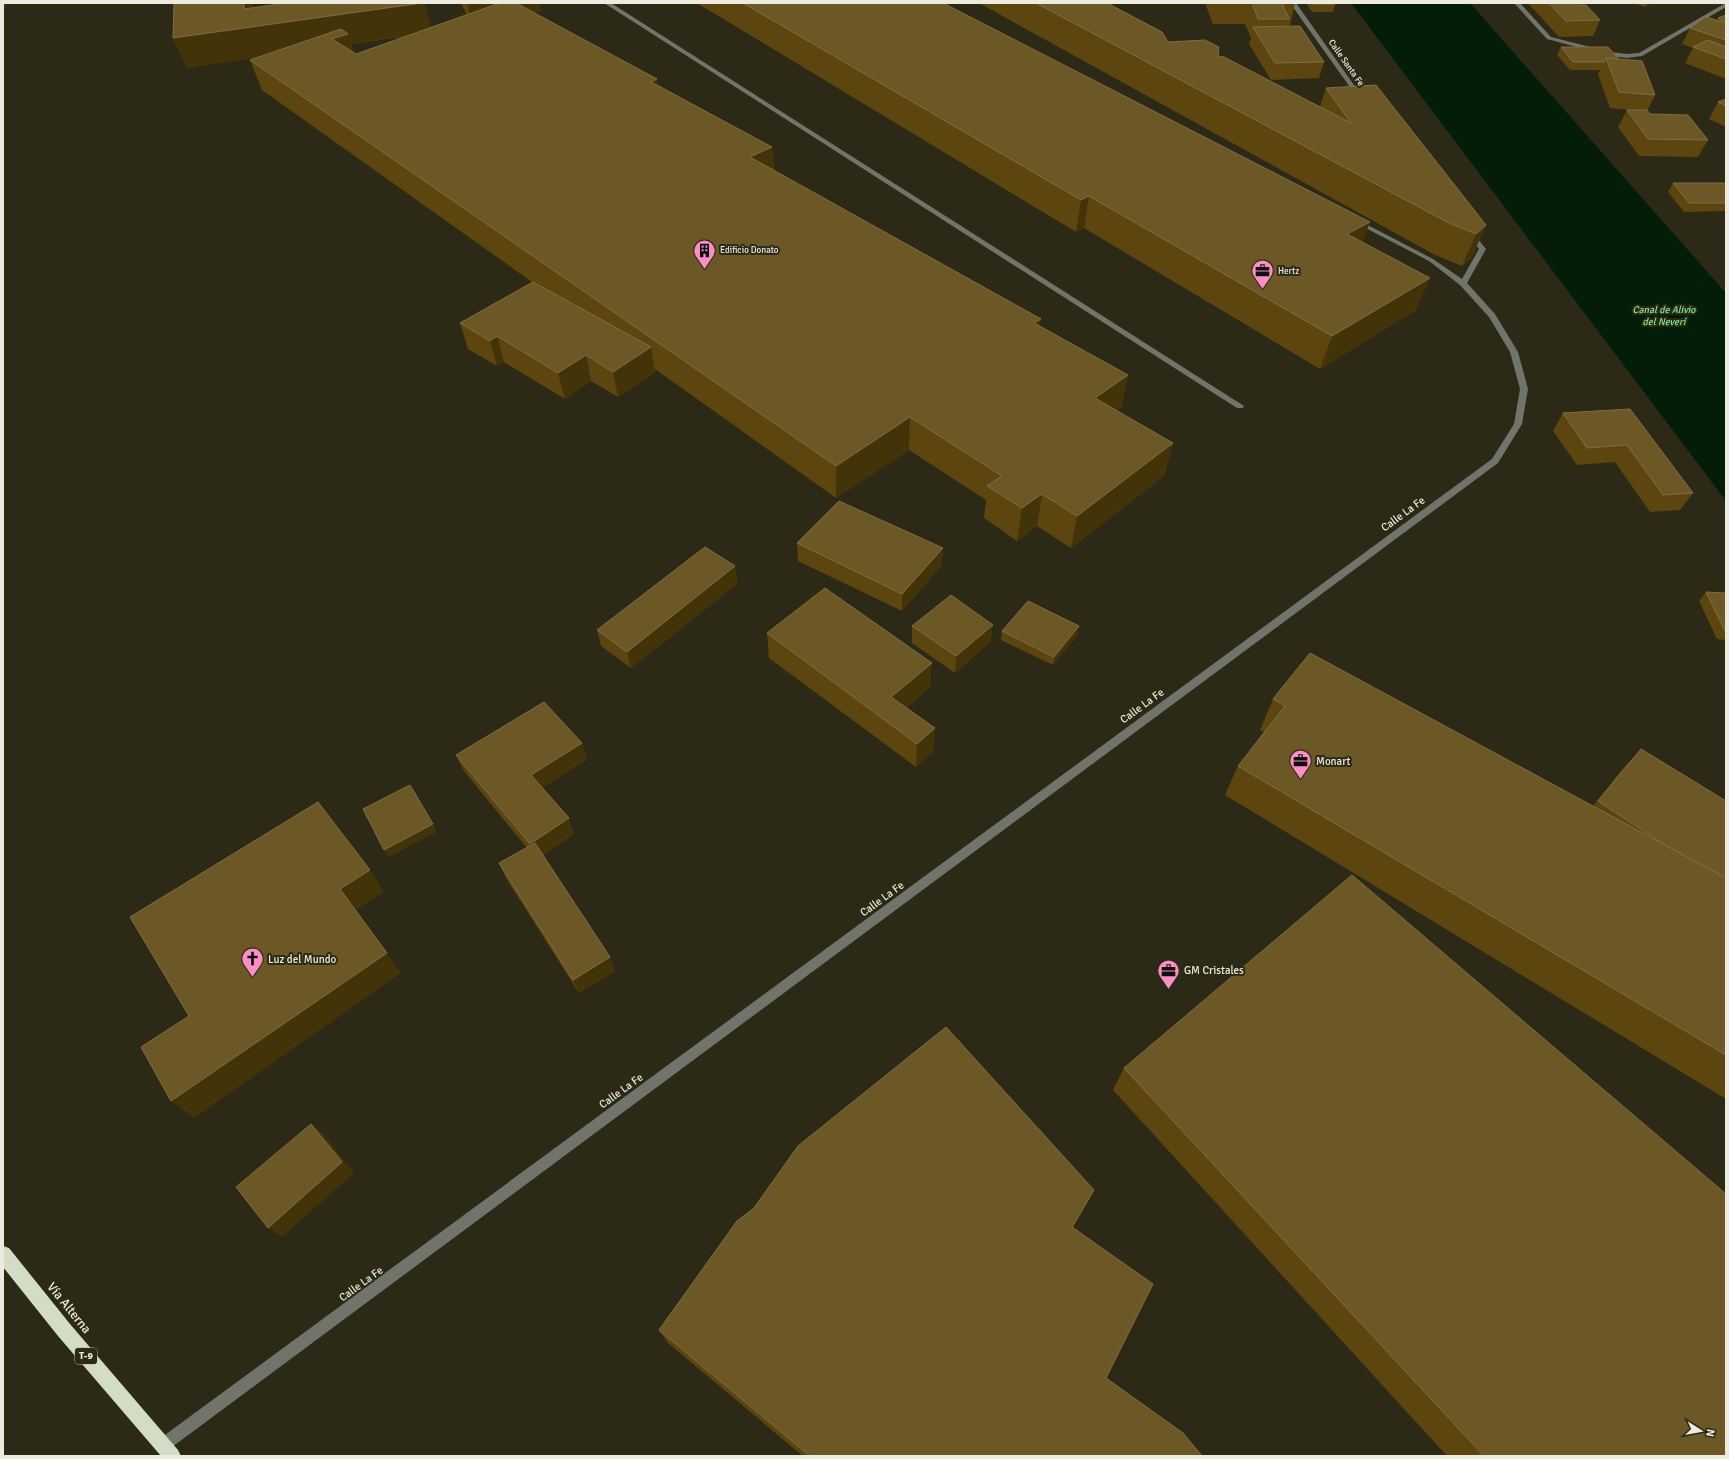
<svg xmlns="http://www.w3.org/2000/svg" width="1729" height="1459" viewBox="0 0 1729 1459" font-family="Signika,sans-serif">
  <rect width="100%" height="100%" fill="#2c2a16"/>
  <polygon fill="#031d09" points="1351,3 1470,3 1726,293 1726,501"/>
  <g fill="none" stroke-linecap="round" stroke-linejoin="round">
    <g fill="#70746b" fill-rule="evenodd">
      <polygon points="604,3 611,3 1244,406 1243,408 1237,408"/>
      <polygon points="1290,3 1296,3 1361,95 1361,97 1357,97"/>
      <polygon points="1514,3 1520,3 1551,37 1610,52 1627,54 1639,53 1724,4 1726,3 1726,7 1642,56 1627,58 1610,56 1547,39"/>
      <polygon points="1354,220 1358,220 1433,259 1462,279 1479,249 1467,233 1468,232 1472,232 1486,249 1467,283 1495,314 1518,352 1528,389 1522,424 1498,463 168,1450 163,1452 158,1450 156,1445 158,1440 1492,459 1514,424 1520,389 1510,352 1489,317 1460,285 1429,261 1354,222"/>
    </g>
    <polygon fill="#d3ddc6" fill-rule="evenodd" points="3,1246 9,1248 70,1324 178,1450 181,1456 161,1456 58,1336 3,1267"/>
  </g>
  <g fill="#5d4510" fill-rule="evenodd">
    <path d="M174,3h79v5l171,-5 7,25 36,-13 -6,-12h78l2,8 -8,2 125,72 114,62 2,24 266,155 88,49 -7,33 -4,3 56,32 -9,33 -93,72 -34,-22 -20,15 -33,-23 2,-18 -77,-50 -73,48 -181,-129v4l-37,24 -27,-16 -26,18 -61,-37 -7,4 -29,-17 -8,-26 72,-41 -270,-192 -12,-30 8,-3 -71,11 -14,-30zM409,36l-53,18 -2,-1 -3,-9z"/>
    <polygon points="697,3 943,3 1370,222 1362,243 1416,310 1320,369 1084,228 1076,232"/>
    <polygon points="979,3 1107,3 1168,42 1218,56 1320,107 1326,88 1486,225 1472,257 1462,266 1435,255"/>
    <polygon points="1205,3 1295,3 1290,25 1288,25 1287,26 1324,62 1319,78 1271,80 1249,44 1251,38 1245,24 1213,24"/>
    <polygon points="1306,3 1335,3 1335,4 1333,12 1312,12"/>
    <polygon points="1528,3 1576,3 1578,5 1600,20 1593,36 1559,37"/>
    <polygon points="1634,3 1653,3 1645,7"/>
    <polygon points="1726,15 1726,79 1685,63 1693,48 1682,44 1690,28 1717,20 1718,18"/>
    <polygon points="1561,47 1619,59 1655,95 1647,111 1650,114 1708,140 1698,157 1639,156 1618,127 1627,110 1629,110 1610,108 1598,74 1600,70 1570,70 1557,55"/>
    <polygon points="1726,99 1726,127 1709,119 1718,102"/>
    <polygon points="1673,183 1726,183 1726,211 1684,212 1668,192"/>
    <polygon points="1630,409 1693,493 1680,510 1650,512 1615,462 1577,465 1553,431 1563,413"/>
    <polygon points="797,543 943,548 941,566 902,611 798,561"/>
    <polygon points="735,566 737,584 631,668 601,646 597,630"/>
    <polygon points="1706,592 1726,593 1726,640 1717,639 1699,601"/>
    <polygon points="912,626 991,641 955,673 912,643"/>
    <polygon points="1079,626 1077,635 1053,665 1001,640 1002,631"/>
    <polygon points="767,633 930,687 906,708 935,728 933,752 916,767 769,658"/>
    <polygon points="1273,699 1593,806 1620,772 1641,749 1726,801 1726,1099 1225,795 1238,766 1264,732 1260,730"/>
    <polygon points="456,755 587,759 542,788 574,834 543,855 610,957 615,971 579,993 506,878 499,863 527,848 464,771"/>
    <polygon points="1124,1068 1726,1456 1447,1456 1113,1090"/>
    <polygon points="1084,1209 1073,1228 1106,1378 1202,1456 803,1456 668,1343 659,1330"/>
  </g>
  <g fill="#433309">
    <polygon points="3,3 8,3 4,8 3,6"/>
    <polygon points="244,3 253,3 255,26 424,3 432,32 351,44 358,64 335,46 187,68 173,38 244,9"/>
    <polygon points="467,3 539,3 541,11 472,24"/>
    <polygon points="1647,3 1653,3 1645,7"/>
    <polygon points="657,79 661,110 651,82"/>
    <polygon points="772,147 774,179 750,157"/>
    <polygon points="1089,196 1084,228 1076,232 1081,200"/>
    <polygon points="1370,222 1358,254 1347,234"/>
    <polygon points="1486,225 1472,257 1462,266 1476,234"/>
    <polygon points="1430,278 1416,310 1320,369 1332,336"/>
    <polygon points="1041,319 1036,351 1034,323"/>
    <polygon points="497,336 504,362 497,366 490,341"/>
    <polygon points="651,347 655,373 618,397 613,372"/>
    <polygon points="586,355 591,381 565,399 558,373"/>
    <polygon points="1128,375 1121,408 1089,431 1095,398"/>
    <polygon points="910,417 909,450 836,498 836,466"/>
    <polygon points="1173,443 1164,476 1071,548 1077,516"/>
    <polygon points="1042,494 1037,526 1017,541 1022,508"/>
    <polygon points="943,548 941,566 902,611 902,594"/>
    <polygon points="735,566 737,584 631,668 627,652"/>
    <polygon points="993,625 991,641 955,673 956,656"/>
    <polygon points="1079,626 1077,635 1053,665 1054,657"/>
    <polygon points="932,663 930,687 890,721 891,697"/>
    <polygon points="935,728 933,752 916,767 917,744"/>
    <polygon points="582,743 587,759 537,791 531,775"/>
    <polygon points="569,818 574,834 536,859 530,844"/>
    <polygon points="433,824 437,832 389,857 384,850"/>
    <polygon points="370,870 384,892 356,910 340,889"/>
    <polygon points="387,953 401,973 194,1118 171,1101"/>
    <polygon points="610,957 615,971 579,993 573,980"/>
    <polygon points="311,1124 324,1135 354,1173 282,1237 268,1228"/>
    <polygon points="1094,1190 1084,1209 1063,1245 1072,1227"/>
  </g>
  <g fill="#6c5726" stroke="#806e43">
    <polygon points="174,3 244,3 244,9 287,3 422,3 173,38"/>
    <polygon points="500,3 516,3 657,79 651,82 772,147 750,157 1041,319 1034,323 1128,375 1095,398 1173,443 1077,516 1042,494 1022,508 987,486 1002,476 910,417 836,466 250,60 341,29 348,34 332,39 356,54"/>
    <polygon points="743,3 943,3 1370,222 1347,234 1430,278 1332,336 1089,196 1081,200"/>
    <polygon points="1036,3 1107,3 1162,32 1168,42 1205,40 1219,47 1218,56 1224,57 1351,123 1326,88 1376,85 1486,225 1476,234 1449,223"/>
    <polygon points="1252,3 1282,3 1289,19 1258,19"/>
    <rect x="1314" y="3" width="21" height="1"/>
    <polygon points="1549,3 1576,3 1578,5 1586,5 1600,20 1566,21"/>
    <polygon points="1726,15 1726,22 1718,18"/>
    <polygon points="1706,17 1726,23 1726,40 1690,28"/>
    <polygon points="1300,26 1324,62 1275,63 1253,27"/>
    <polygon points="1708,40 1726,47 1726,59 1693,47"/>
    <polygon points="1561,47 1608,47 1619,59 1606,58 1604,62 1573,62"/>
    <polygon points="1606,58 1642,61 1655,95 1619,92"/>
    <polygon points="1726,99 1726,106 1718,102"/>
    <polygon points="1627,110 1647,110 1650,114 1688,115 1708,140 1648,139"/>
    <polygon points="1673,183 1726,183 1726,203 1689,203"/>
    <polygon points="533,282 651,347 613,372 586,355 558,373 497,336 490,341 460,323"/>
    <polygon points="1630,409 1693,493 1663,495 1627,445 1587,448 1563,413"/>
    <polygon points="839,501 943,548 902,594 797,543"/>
    <polygon points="705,547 735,566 627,652 597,630"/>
    <polygon points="825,588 932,663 891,697 935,728 917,744 767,633"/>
    <polygon points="1706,592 1726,593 1726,631 1725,631"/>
    <polygon points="951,595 993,625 956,656 912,626"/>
    <polygon points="1028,601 1079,626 1054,657 1002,631"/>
    <polygon points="1310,653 1726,878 1726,1055 1238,766 1285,706 1273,699"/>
    <polygon points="544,702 582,743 531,775 569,818 530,844 456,755"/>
    <polygon points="1641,749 1726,801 1726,878 1665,845 1598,801"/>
    <polygon points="410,785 433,824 384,850 363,809"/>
    <polygon points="318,802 370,870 340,889 387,953 171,1101 141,1047 189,1016 130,917"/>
    <polygon points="535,843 610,957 573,980 499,863"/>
    <polygon points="1352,875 1726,1194 1726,1456 1484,1456 1124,1068"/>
    <polygon points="946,1027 1094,1190 1072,1227 1153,1284 1106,1378 1183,1433 1202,1456 810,1456 659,1330 737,1221 754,1208 798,1146"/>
    <polygon points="311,1124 342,1162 268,1228 236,1187"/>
  </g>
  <defs>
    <symbol id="building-pin" viewBox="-11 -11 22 30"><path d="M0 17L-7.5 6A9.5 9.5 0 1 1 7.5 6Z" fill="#fb8fc5" stroke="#2c2a16"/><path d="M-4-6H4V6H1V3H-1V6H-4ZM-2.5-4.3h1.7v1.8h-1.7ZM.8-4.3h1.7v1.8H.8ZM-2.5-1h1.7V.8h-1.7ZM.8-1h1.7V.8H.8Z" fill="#111"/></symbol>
    <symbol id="office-pin" viewBox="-11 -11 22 30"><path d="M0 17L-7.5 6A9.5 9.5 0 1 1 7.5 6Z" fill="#fb8fc5" stroke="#2c2a16"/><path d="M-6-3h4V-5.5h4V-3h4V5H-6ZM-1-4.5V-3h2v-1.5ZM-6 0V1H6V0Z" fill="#111"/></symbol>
    <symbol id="church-pin" viewBox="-11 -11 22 30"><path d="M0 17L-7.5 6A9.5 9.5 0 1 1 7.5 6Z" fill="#fb8fc5" stroke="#2c2a16"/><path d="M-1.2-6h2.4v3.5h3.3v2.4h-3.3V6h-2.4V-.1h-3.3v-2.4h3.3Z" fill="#111"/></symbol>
  </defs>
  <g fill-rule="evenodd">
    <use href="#building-pin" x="692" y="238" width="25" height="34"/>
    <use href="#office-pin" x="1250" y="258" width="25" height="34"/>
    <use href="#office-pin" x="1288" y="748" width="25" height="34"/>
    <use href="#church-pin" x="240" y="946" width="25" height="34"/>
    <use href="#office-pin" x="1156" y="958" width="25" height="34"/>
  </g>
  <g text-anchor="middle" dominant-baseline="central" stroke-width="4" stroke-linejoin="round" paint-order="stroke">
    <g font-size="9" fill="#ecebde" stroke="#2c2a16">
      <text transform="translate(1346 63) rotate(55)">Calle Santa Fe</text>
    </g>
    <g font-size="9" fill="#ecebde" stroke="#2c2a16" text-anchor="start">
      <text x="720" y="250">Edificio Donato</text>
      <text x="1278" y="271">Hertz</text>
    </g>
    <g font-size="10" font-style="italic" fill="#7ce993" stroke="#2c2a16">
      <text x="1664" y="310">Canal de Alivio<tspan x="1664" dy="12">del Neverí</tspan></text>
    </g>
    <rect fill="#2c2a16" stroke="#b2b1a2" stroke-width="1" x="75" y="1348" width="22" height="16" rx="3"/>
    <g font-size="10" font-weight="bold" fill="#ecebde">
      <text x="86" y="1356">T-9</text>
    </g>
    <g font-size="11" fill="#ecebde" stroke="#2c2a16">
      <text transform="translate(1403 514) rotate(-36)">Calle La Fe</text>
      <text transform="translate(1142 706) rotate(-36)">Calle La Fe</text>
      <text transform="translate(882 899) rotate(-36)">Calle La Fe</text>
      <text transform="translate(621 1091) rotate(-36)">Calle La Fe</text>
      <text transform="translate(361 1284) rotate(-36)">Calle La Fe</text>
    </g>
    <g font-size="11" fill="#ecebde" stroke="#2c2a16" text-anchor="start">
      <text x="1316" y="761">Monart</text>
      <text x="268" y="959">Luz del Mundo</text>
      <text x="1184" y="970">GM Cristales</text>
    </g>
    <g font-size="13" fill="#ecebde" stroke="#2c2a16">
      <text transform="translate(69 1308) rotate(51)">Vía Alterna</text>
    </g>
  </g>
  <rect width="1729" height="1459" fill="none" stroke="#ecebde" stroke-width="8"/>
  <g transform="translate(1701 1431) rotate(101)" stroke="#2c2a16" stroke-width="3" paint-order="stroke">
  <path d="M0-3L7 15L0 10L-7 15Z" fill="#ecebde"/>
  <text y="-6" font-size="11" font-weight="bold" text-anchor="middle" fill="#ecebde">N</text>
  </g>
</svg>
